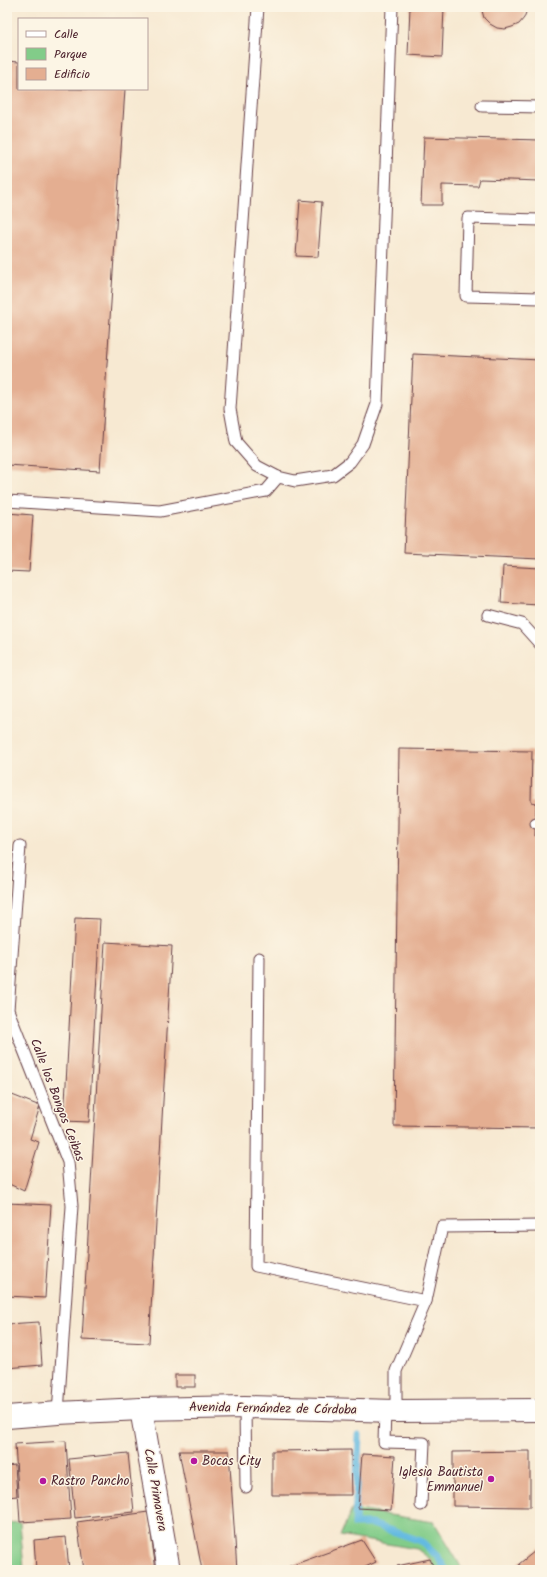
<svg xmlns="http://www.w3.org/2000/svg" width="547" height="1577" viewBox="0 0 547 1577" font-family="Kalam,sans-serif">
  <rect width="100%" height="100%" fill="#fcf5e5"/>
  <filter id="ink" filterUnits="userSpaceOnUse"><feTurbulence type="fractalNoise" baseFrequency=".025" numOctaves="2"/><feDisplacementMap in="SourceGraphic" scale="8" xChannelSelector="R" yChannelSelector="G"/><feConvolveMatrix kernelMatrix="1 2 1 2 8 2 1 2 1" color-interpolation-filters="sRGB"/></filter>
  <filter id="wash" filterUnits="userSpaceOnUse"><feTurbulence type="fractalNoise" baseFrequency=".012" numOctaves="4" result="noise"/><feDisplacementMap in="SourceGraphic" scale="16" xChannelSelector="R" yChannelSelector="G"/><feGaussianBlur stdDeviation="0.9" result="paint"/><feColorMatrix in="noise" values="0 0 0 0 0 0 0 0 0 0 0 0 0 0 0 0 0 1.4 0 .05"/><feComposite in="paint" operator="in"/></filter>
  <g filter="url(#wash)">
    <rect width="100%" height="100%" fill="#f7e9d2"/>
    <g fill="#82cc89" stroke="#66765a">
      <polygon points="352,1509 434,1522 463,1570 435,1570 430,1559 417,1549 340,1536"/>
      <polygon points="20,1522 24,1570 7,1570 7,1523"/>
    </g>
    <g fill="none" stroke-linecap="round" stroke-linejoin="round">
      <polyline stroke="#64bae1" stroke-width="7" points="359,1435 355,1524 372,1524 421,1541 438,1557 446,1570"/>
    </g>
    <g id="blocks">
      <g fill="#e4ae91">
        <polygon points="410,7 444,7 442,57 408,55"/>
        <polygon points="481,7 528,7 524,18 519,24 512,27 505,29 497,28 490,24 484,18"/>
        <polygon points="7,61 19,62 19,89 125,89 100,471 7,465"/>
        <polygon points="424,137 540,140 540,181 480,179 478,186 442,185 442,205 421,205"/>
        <polygon points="300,200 322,202 318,257 296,256"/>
        <polygon points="413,354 540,360 540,559 404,553"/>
        <polygon points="7,513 33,515 29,572 7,571"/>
        <polygon points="503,566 540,568 540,605 501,603"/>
        <polygon points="399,749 532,751 531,802 536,803 535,836 540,836 540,1128 394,1126"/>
        <polygon points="75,918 100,919 89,1122 64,1121"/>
        <polygon points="105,942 172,946 149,1343 82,1340"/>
        <polygon points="7,1093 40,1106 30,1139 39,1142 24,1191 7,1183"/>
        <polygon points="7,1203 51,1205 45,1298 7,1296"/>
        <polygon points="39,1322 42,1365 7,1368 7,1324"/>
        <rect x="175" y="1375" width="20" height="12"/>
        <polygon points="66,1441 71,1519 20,1522 15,1444"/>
        <polygon points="351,1450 352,1495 272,1495 272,1451"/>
        <polygon points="179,1451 229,1451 237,1570 202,1570"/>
        <polygon points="530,1451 530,1507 453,1506 453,1452"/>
        <polygon points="128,1453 134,1512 75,1518 69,1459"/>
        <polygon points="362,1454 395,1456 391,1510 358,1508"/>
        <polygon points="15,1465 17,1496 7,1497 7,1466"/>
        <polygon points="148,1512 156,1570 84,1570 77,1522"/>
        <polygon points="66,1537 69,1570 36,1570 34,1540"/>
        <polygon points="362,1540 376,1562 359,1570 279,1570"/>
        <polygon points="540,1547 540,1570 523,1570 519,1564"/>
        <polygon points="430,1559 435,1570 399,1570 397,1566"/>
      </g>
    </g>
  </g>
  <g filter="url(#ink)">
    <use href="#blocks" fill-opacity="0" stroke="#643d44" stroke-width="1"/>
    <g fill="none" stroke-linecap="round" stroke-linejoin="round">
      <defs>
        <g id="service">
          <polyline points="258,7 230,409 236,442 257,466 278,477 295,481 333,475 350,462 363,444 377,404 392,7"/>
          <polyline points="482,106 540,107"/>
          <polyline points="540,220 468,218 466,296 540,298"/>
          <polyline points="7,501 160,511 266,491 278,477"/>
          <polyline points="488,615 522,624 540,644"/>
          <polyline points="536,823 540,822"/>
          <polyline points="20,846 8,1010 68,1162 72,1206 58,1413"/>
          <polyline points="259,958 256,1266 426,1301 396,1371 396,1411"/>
          <polyline points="426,1301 442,1227 540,1226"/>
          <polyline points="245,1407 246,1487"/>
          <polyline points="385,1411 384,1442 424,1443 421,1505"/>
        </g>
        <polyline id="minor" points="141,1409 169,1570"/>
        <polyline id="secondary" points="7,1417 58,1413 141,1409 245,1407 396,1411 540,1410"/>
      </defs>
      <use href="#service" stroke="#643d44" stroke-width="13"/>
      <use href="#minor" stroke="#643d44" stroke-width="24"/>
      <use href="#secondary" stroke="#643d44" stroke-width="24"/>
      <use href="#service" stroke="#fff" stroke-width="11"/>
      <use href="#minor" stroke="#fff" stroke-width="22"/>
      <use href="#secondary" stroke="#fff" stroke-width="22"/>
    </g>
  </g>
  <g fill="#b5179e" stroke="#fcf5e5" stroke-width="1.5">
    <circle cx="194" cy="1461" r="4"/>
    <circle cx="491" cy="1479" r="4"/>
    <circle cx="43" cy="1481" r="4"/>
  </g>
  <g text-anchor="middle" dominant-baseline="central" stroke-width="3" stroke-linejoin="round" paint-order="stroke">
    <g font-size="13" fill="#4a1f2b" stroke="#fcf5e5">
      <text transform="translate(57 1100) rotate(69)">Calle los Bongos Ceibas</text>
      <text transform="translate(273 1409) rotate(1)">Avenida Fernández de Córdoba</text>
      <text transform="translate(155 1490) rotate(80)">Calle Primavera</text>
    </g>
    <g font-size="13" fill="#4a1f2b" stroke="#fcf5e5" text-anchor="start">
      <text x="202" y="1461">Bocas City</text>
      <text x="483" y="1472" text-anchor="end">Iglesia Bautista<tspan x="483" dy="15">Emmanuel</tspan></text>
      <text x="51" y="1481">Rastro Pancho</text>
    </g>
  </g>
  <rect width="547" height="1577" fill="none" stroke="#fcf5e5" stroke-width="24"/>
  <rect x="18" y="18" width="130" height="72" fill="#fcf5e5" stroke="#b59f9b"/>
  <rect x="26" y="31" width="20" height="6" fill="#ffffff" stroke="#b59f9b"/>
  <text x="54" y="38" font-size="12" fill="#4a1f2b">Calle</text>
  <rect x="26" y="48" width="20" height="12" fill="#82cc89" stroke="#b59f9b"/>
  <text x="54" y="58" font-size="12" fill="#4a1f2b">Parque</text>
  <rect x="26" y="68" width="20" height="12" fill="#e4ae91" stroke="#b59f9b"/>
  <text x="54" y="78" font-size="12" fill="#4a1f2b">Edificio</text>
</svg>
